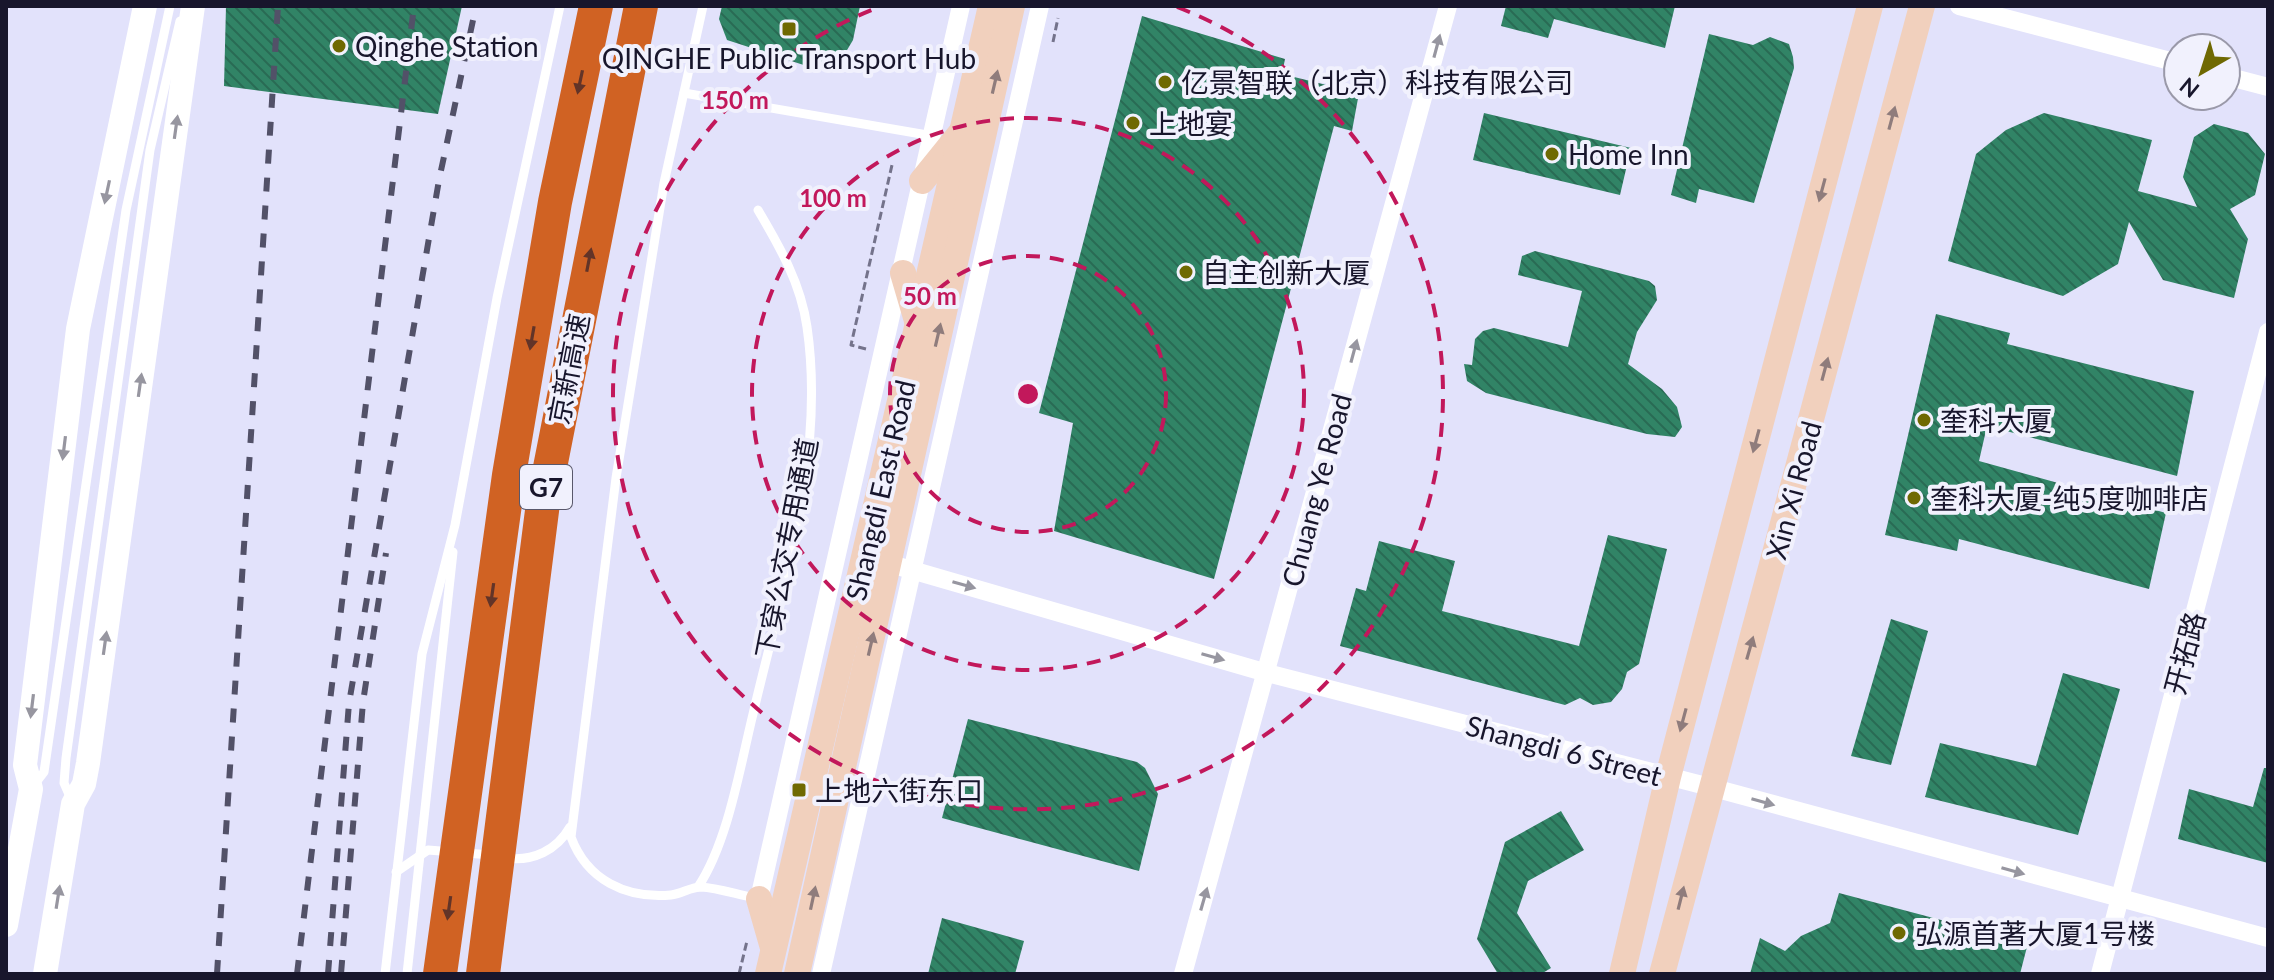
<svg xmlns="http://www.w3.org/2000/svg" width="2274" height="980" viewBox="0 0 2274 980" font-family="Lato,'Noto Sans SC',sans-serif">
  <defs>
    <pattern id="building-back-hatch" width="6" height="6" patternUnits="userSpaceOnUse" patternTransform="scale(2)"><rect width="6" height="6" fill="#318466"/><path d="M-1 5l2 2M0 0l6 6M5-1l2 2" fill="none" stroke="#296b54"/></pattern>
  </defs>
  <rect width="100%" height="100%" fill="#e2e2fb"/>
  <g fill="url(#building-back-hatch)">
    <polygon points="226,6 462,6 438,114 224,86"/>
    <polygon points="722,6 860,6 853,40 840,62 816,69 727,40 719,19"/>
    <polygon points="1506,6 1675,6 1665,48 1554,19 1548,38 1501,26"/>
    <polygon points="1142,16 1285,59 1282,74 1359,93 1352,131 1334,126 1214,579 1054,531 1073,423 1039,413"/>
    <polygon points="1709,34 1753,45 1770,37 1789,44 1793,57 1794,68 1754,203 1699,189 1696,203 1671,195"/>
    <polygon points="1484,113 1631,148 1620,195 1473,160"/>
    <polygon points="2044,113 2152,140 2138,191 2197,207 2183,177 2194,137 2214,124 2248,133 2265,154 2255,195 2230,209 2248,239 2234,298 2163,280 2129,222 2118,264 2063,296 1948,261 1976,154 2006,130"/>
    <polygon points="1535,251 1649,281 1655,286 1657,300 1637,332 1628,364 1662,389 1677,407 1682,427 1675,437 1647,434 1486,393 1467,381 1464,364 1472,365 1475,339 1483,331 1494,328 1568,347 1582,291 1518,275 1522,256"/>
    <polygon points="1936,314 2010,333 2007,344 2194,391 2177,476 1987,426 1979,461 2166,513 2149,589 1959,539 1957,551 1885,535"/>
    <polygon points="1608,535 1667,549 1639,664 1627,672 1622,689 1611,702 1593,705 1580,698 1565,705 1340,646 1356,588 1366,591 1379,541 1455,561 1442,611 1579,646"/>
    <polygon points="1891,619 1928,631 1891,765 1851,756"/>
    <polygon points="2063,673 2120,689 2078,835 1925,797 1940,743 2036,766"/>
    <polygon points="968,719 1137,762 1145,768 1158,794 1139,871 942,818"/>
    <polygon points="2264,768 2268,768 2268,863 2178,839 2189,789 2253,807"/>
    <polygon points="1561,811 1584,850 1528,881 1517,913 1551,968 1541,974 1498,974 1477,939 1505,842"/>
    <polygon points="1839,893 2028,943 2020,974 1750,974 1760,938 1785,951 1801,936 1830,923"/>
    <polygon points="942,918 1024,941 1015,974 928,974"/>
  </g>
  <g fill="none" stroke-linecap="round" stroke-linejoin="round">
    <g stroke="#74738b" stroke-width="3" stroke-dasharray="8 4" stroke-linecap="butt">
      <polyline points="1053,42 1058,18"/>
      <polyline points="866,349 851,345 892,165"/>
      <polyline points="739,974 747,941"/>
    </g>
    <g stroke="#fff" stroke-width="9">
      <path d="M703,6l-39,177 -48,295 -45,359c16,43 55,62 100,58 10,-1 20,-8 30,-8 18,1 37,8 55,11"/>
      <polyline points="684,93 933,136"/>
      <polyline points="34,785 44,772 126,210 170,6"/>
      <polyline points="71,799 64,783 66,758 150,150 180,21"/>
      <path d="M505,858c28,4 52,-8 65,-31"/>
      <polyline points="396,872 428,850 491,855"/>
      <path d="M698,887c30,-45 42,-120 55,-173 29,-124 73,-258 54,-387 -6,-43 -27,-80 -49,-117"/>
      <polyline points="385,974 422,654 455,525 497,298 560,6"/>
      <polyline points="407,974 453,552"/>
    </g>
    <g stroke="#fff" stroke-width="18">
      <polyline points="1959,6 2178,63"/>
      <polyline points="2226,76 2268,87"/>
      <polyline points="877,560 1267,673 1710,787 2268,938"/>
      <polyline points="759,899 961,6"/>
      <polyline points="821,974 1040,6"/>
      <polyline points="1183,974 1448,6"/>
      <polyline points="2100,974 2268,332"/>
    </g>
    <g stroke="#fff" stroke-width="24">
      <polyline points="6,925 31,789 25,765 78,329 145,6"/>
      <polyline points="45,974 73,804 84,784 88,763 193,6"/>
    </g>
    <g stroke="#f1d0bd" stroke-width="26">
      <polyline points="922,181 960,134"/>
      <polyline points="903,273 918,324"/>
      <polyline points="759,899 773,948"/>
      <polyline points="768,974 991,6"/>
      <polyline points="797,974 1012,6"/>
      <polyline points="1622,974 1668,777 1870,6"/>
      <polyline points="1662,974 1922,6"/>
    </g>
    <g stroke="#d06223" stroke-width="34">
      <polyline points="440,974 509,475 555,202 596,6"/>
      <polyline points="483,974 543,503 641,6"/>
    </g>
    <g stroke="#525168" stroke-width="6" stroke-dasharray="14 14" stroke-linecap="butt">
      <polyline points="217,974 278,6"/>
      <polyline points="297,974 414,6"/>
      <polyline points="328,974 349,703 439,180 476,6"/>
      <polyline points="341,974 363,702 386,553"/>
    </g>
  </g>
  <defs><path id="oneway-solid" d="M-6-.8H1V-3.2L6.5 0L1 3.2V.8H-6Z" transform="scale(2)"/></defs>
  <g fill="#9796a0">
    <use href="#oneway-solid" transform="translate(1437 46) rotate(-75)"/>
    <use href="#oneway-solid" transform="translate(176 127) rotate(-82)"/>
    <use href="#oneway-solid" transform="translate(107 192) rotate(102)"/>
    <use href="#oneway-solid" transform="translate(1354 351) rotate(-75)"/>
    <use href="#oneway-solid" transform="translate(140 385) rotate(-82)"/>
    <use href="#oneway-solid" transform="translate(64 448) rotate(97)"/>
    <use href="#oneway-solid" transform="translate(964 585) rotate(16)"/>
    <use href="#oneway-solid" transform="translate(105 643) rotate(-82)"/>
    <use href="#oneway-solid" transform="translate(1213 657) rotate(16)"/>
    <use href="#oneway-solid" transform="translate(32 706) rotate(97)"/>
    <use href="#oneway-solid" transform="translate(1763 802) rotate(16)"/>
    <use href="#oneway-solid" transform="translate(2013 871) rotate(16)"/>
    <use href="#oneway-solid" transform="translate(58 897) rotate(-81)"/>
    <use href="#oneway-solid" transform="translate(1204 899) rotate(-74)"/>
  </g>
  <g fill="#623428">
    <use href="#oneway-solid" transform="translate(580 82) rotate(102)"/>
    <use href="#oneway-solid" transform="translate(589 260) rotate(-79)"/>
    <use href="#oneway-solid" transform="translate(532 338) rotate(100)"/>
    <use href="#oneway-solid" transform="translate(492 595) rotate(98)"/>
    <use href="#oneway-solid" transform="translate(449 908) rotate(98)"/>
  </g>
  <g fill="#8f7c7c">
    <use href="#oneway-solid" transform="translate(995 82) rotate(-77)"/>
    <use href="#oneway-solid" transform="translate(1892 118) rotate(-75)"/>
    <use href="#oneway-solid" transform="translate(1822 190) rotate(105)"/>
    <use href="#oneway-solid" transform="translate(938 335) rotate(-77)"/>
    <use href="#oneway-solid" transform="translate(1825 369) rotate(-75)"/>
    <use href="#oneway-solid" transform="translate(1756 441) rotate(105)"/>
    <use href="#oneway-solid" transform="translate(871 644) rotate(-77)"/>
    <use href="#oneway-solid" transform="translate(1750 648) rotate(-74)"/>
    <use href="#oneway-solid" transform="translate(1683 720) rotate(105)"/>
    <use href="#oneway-solid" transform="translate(813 898) rotate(-78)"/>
    <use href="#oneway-solid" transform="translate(1681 898) rotate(-76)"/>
  </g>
  <g fill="none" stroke="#c2185b" stroke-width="4" stroke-dasharray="14 10">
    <circle cx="1028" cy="394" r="138"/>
    <circle cx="1028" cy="394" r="276"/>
    <path d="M1177 7A415 415 0 1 1 879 7"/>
  </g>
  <g fill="#6f6902" stroke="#f1f1fd" stroke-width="3">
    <rect x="781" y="21" width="16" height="16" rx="4"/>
    <circle cx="339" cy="46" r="8"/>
    <circle cx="1165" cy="82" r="8"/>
    <circle cx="1133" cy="123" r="8"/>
    <circle cx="1552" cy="154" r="8"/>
    <circle cx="1186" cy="272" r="8"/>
    <circle cx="1924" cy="420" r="8"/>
    <circle cx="1914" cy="498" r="8"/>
    <rect x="791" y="782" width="16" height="16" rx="4"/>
    <circle cx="1899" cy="933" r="8"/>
  </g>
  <g text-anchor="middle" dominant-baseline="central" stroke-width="8" stroke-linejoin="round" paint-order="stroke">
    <rect fill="#f1f1fd" stroke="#59586b" stroke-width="2" x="520" y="465" width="52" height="44" rx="6"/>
    <g font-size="26" font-weight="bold" fill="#18162c">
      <text x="546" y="487">G7</text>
    </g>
    <g font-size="28" fill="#18162c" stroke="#f1f1fd" text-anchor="start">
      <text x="355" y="46">Qinghe Station</text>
      <text x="789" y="58" text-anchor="middle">QINGHE Public Transport Hub</text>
      <text x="1181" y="82">亿景智联（北京）科技有限公司</text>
      <text x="1149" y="123">上地宴</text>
      <text x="1568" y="154">Home Inn</text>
      <text x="1202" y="272">自主创新大厦</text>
      <text x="1940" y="420">奎科大厦</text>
      <text x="1930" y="498">奎科大厦-纯5度咖啡店</text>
      <text x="815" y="790">上地六街东口</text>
      <text x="1915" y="933">弘源首著大厦1号楼</text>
    </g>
    <g font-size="28" fill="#18162c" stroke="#f1f1fd">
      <text transform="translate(568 369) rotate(-79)">京新高速</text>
      <text transform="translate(880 490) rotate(-77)">Shangdi East Road</text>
      <text transform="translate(1316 490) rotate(-75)">Chuang Ye Road</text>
      <text transform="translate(1793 490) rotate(-75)">Xin Xi Road</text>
      <text transform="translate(786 548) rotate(-79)">下穿公交专用通道</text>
      <text transform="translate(2184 653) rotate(-75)">开拓路</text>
      <text transform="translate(1564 750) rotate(15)">Shangdi 6 Street</text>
    </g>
  </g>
  <circle cx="1028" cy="394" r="12" fill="#c2185b" stroke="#f1f1fd" stroke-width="4"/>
  <g font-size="24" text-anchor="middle" font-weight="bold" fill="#c2185b" stroke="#f1f1fd" stroke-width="8" stroke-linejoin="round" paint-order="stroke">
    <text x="735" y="109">150 m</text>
    <text x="833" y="207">100 m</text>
    <text x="930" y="305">50 m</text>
  </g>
  <rect width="2274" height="980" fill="none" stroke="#18162c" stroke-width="16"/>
  <g transform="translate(2202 72) rotate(219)"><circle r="38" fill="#f1f1fd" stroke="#9a99a9" stroke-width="2"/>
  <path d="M0-6L14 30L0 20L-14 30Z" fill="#6f6902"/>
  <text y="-12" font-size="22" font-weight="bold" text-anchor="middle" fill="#18162c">N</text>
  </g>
</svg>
